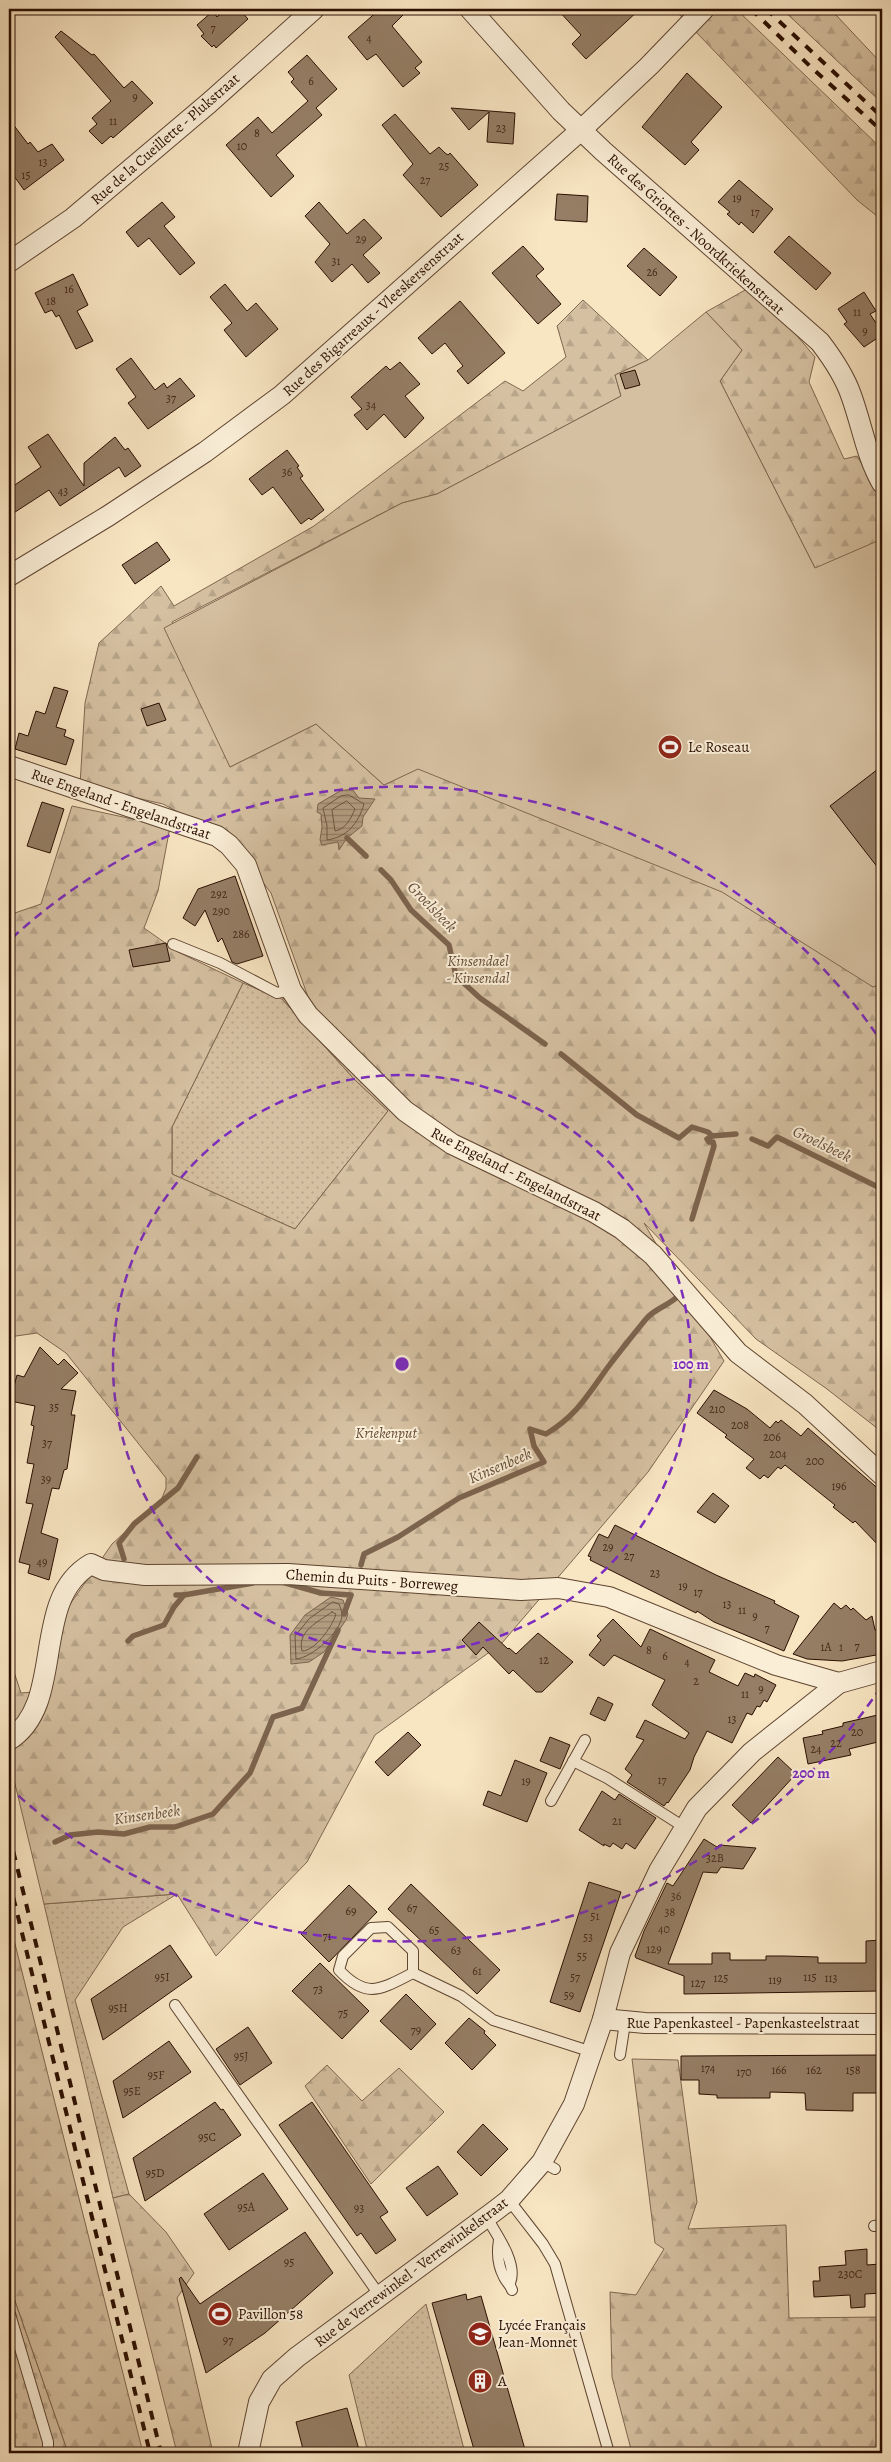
<svg xmlns="http://www.w3.org/2000/svg" width="891" height="2462" viewBox="0 0 891 2462" font-family="Alegreya,serif">
  <defs>
    <pattern id="grass-dots" width="8" height="8" patternUnits="userSpaceOnUse" patternTransform="scale(1.25)"><rect width="8" height="8" fill="#d5c0a1"/><path d="M2 2h.1M6 6h.1" fill="none" stroke="#b7a489" stroke-width="1.8" stroke-linecap="round"/></pattern>
    <pattern id="forest-firs" width="22" height="20" patternUnits="userSpaceOnUse" patternTransform="scale(1.25)"><rect width="22" height="20" fill="#d5c0a1"/><path d="M5 1l3.5 6h-7zM16 11l3.5 6h-7z" fill="#b7a489"/></pattern>
    <pattern id="cemetery-stones" width="16" height="16" patternUnits="userSpaceOnUse" patternTransform="scale(1.25)"><rect width="16" height="16" fill="#d5c0a1"/><path d="M2 7V4a2 2 0 0 1 4 0v3zM10 15v-3a2 2 0 0 1 4 0v3z" fill="#b7a489"/></pattern>
    <pattern id="water-rules" width="6" height="5" patternUnits="userSpaceOnUse" patternTransform="scale(1.25)"><rect width="6" height="5" fill="#b29c80"/><path d="M0 2.5h6" fill="none" stroke="#917e66"/></pattern>
  </defs>
  <rect width="100%" height="100%" fill="#f8e5c2"/>
  <filter id="stains"><feTurbulence type="fractalNoise" baseFrequency=".004" numOctaves="4"/><feColorMatrix values="0 0 0 0 .2 0 0 0 0 .09 0 0 0 0 .02 0 0 0 .5 -.17"/></filter>
  <radialGradient id="worn" r=".72"><stop offset=".6" stop-color="#630" stop-opacity="0"/><stop offset="1" stop-color="#630" stop-opacity=".3"/></radialGradient>
  <g fill="url(#grass-dots)" stroke="#806750">
    <polygon points="243,983 282,999 354,1079 388,1111 295,1229 172,1174 172,1127"/>
    <polygon points="177,1894 123,1927 75,2000 129,2194 113,2198 44,1904"/>
    <polygon points="426,2304 465,2453 368,2453 349,2375"/>
  </g>
  <g fill="url(#forest-firs)" stroke="#806750">
    <polygon points="674,9 736,9 882,149 882,220 857,200"/>
    <polygon points="782,9 829,9 836,15 882,64 882,103"/>
    <polygon points="747,289 792,330 815,357 809,382 844,459 857,456 882,498 882,748 872,987 882,984 882,1432 827,1389 756,1339 644,1223 724,1361 648,1472 502,1643 375,1735 307,1862 216,1956 177,1894 44,1904 9,1759 9,1657 21,1693 47,1691 66,1610 112,1544 162,1498 166,1488 166,1478 66,1353 37,1333 9,1337 9,915 41,904 72,806 170,827 158,891 144,928 178,952 243,983 172,1127 172,1174 295,1229 388,1111 354,1079 282,999 308,997 271,893 231,840 163,804 80,785 85,703 99,643 161,586 174,606 314,526 505,381 523,391 566,357 557,326 583,300 648,360 615,375 621,396 437,494 402,503 172,622 230,767 316,724 384,785 815,568 720,381 742,350 706,312"/>
    <polygon points="9,1920 143,2453 68,2453 9,2284"/>
    <polygon points="632,2059 678,2060 697,2202 688,2229 786,2225 789,2318 882,2317 882,2449 853,2453 632,2453 612,2377 610,2292 636,2295 664,2249 655,2243"/>
    <polygon points="327,2065 362,2101 399,2068 444,2112 371,2184 305,2086"/>
    <polygon points="129,2194 166,2232 194,2273 177,2298 213,2453 177,2453 113,2198"/>
  </g>
  <polygon fill="url(#cemetery-stones)" stroke="#806750" points="9,2284 68,2453 9,2453"/>
  <polygon fill="#d5c0a1" stroke="#806750" points="706,312 742,350 720,381 815,568 882,539 882,984 873,987 722,892 418,769 384,785 316,724 230,767 164,628 402,503 437,494 621,396 615,375 648,360"/>
  <g fill="url(#water-rules)" stroke="#7c634d">
    <polygon points="352,789 359,798 375,799 363,817 362,826 347,838 339,850 338,842 322,845 320,840 322,827 321,814 317,812 318,804 340,791"/>
    <polygon points="331,1597 343,1600 348,1614 346,1620 324,1652 309,1662 291,1664 290,1635 305,1615"/>
  </g>
  <g fill="none" stroke-linecap="round" stroke-linejoin="round">
    <g stroke="#6e5540" stroke-width="1">
      <path d="M349,795l15,9c-6,20 -17,33 -37,36v-14l-4,-18 18,-12z"/>
      <path d="M347,801l8,8c-4,9 -9,20 -20,22l-3,-21z"/>
      <path d="M333,1602l6,2c1,3 3,7 3,11 0,16 -30,43 -46,44l-1,-23 14,-17z"/>
      <path d="M332,1612l4,2c-4,13 -21,37 -34,37 -5,-20 16,-29 30,-39z"/>
    </g>
    <g stroke="#7c634d" stroke-width="5.5">
      <polyline points="347,838 366,856"/>
      <polyline points="381,870 391,880 411,910 449,945 456,976 480,998 545,1044"/>
      <polyline points="561,1054 637,1115 679,1138 692,1127 708,1132 712,1136 736,1134"/>
      <polyline points="752,1139 768,1146 777,1137 882,1189"/>
      <polyline points="692,1219 714,1146 713,1142 709,1142 707,1139 712,1136"/>
      <polyline points="124,1559 119,1543 134,1524 178,1488 197,1457"/>
      <path d="M361,1565l3,-11 34,-17 61,-39 85,-36 -10,-16 -4,-17 16,5c31,-19 41,-38 62,-67 12,-16 25,-32 38,-48 9,-11 25,-14 34,-25"/>
      <polyline points="282,1582 321,1593 351,1595 344,1614"/>
      <polyline points="176,1595 184,1595 253,1583"/>
      <polyline points="128,1641 133,1636 164,1625 174,1607 184,1595"/>
      <polyline points="55,1842 70,1835 98,1832 124,1834 150,1827 175,1827 213,1814 250,1773 273,1717 302,1708 338,1630"/>
    </g>
  </g>
  <g fill="#957e65" stroke="#2a0e00">
    <polygon points="226,9 239,9 248,19 216,48 214,45 212,47 201,36 204,34 197,25 213,11 217,17"/>
    <polygon points="380,9 409,9 392,26 422,62 415,68 420,73 403,87 376,54 367,60 348,37"/>
    <polygon points="557,9 640,9 586,59 572,44 581,35"/>
    <polygon points="61,31 92,55 94,54 124,88 132,81 153,103 113,138 111,136 102,144 89,131 97,124 92,118 111,101 55,37"/>
    <polygon points="307,55 337,89 316,108 322,115 276,155 294,176 271,197 226,145 258,117 272,133 308,101 291,82 294,79 288,72"/>
    <polygon points="687,73 722,107 691,142 699,150 685,165 642,127"/>
    <polygon points="451,108 515,113 513,144 487,142 489,112 469,130"/>
    <polygon points="395,114 430,154 439,147 445,153 448,155 450,153 478,185 441,217 403,175 413,164 382,125"/>
    <polygon points="9,119 28,144 30,142 38,152 52,144 64,160 24,190 9,169"/>
    <polygon points="739,180 773,209 753,233 741,222 739,225 727,214 730,212 718,202"/>
    <polygon points="557,194 588,196 587,222 555,220"/>
    <polygon points="162,202 175,217 164,226 195,263 180,275 149,238 138,247 126,232"/>
    <polygon points="319,202 347,234 364,219 382,238 363,255 380,273 368,283 352,264 332,282 315,262 330,244 305,216"/>
    <polygon points="789,236 831,273 816,290 774,252"/>
    <polygon points="523,246 544,269 536,276 561,304 538,324 492,273"/>
    <polygon points="644,248 677,277 660,296 627,266"/>
    <polygon points="73,274 88,305 77,311 93,341 76,349 59,315 56,317 52,310 45,313 35,293"/>
    <polygon points="225,284 247,311 256,303 278,329 246,357 224,330 232,323 210,297"/>
    <polygon points="864,292 876,311 870,314 882,332 882,335 864,347 844,324 847,322 838,309"/>
    <polygon points="460,301 505,353 468,384 457,371 463,366 445,343 432,354 418,338"/>
    <polygon points="131,358 155,390 164,383 167,388 180,378 195,396 148,429 128,403 136,397 116,369"/>
    <polygon points="400,362 420,384 405,396 424,418 405,438 384,414 367,430 354,415 362,409 351,397 386,366 390,370"/>
    <polygon points="635,370 640,385 625,389 620,374"/>
    <polygon points="48,434 84,486 84,463 115,437 125,450 128,448 141,466 125,477 119,467 60,506 49,490 9,516 9,489 41,467 28,447"/>
    <polygon points="287,450 299,466 297,467 303,476 300,478 324,510 311,520 309,518 301,524 273,487 262,495 249,479"/>
    <polygon points="157,542 170,560 135,584 122,565"/>
    <polygon points="54,687 68,691 56,727 66,730 64,736 74,740 66,765 15,749 19,733 28,736 36,711 45,714"/>
    <polygon points="159,703 166,720 147,726 141,709"/>
    <polygon points="882,766 882,873 830,806"/>
    <polygon points="42,802 64,809 50,853 27,846"/>
    <polygon points="235,876 263,956 237,964 232,962 222,938 218,942 205,910 195,926 183,918 198,889"/>
    <polygon points="166,943 170,961 133,967 129,950"/>
    <polygon points="40,1347 58,1365 64,1359 78,1373 61,1389 76,1391 71,1415 75,1415 67,1469 64,1470 59,1489 52,1488 41,1533 58,1539 49,1580 28,1573 30,1565 19,1562 33,1504 26,1503 34,1464 27,1463 34,1426 31,1425 35,1406 10,1401 17,1375 24,1377"/>
    <polygon points="714,1390 747,1409 770,1428 776,1421 778,1423 781,1420 801,1436 808,1428 882,1492 882,1549 855,1521 853,1523 833,1507 835,1505 785,1465 781,1469 778,1467 768,1478 764,1475 760,1479 746,1468 754,1459 725,1437 727,1435 697,1413"/>
    <polygon points="713,1493 729,1506 715,1523 697,1512"/>
    <polygon points="615,1525 716,1575 775,1601 774,1603 799,1616 784,1651 714,1622 697,1611 696,1613 590,1560 591,1557 588,1556 599,1534 608,1538"/>
    <polygon points="834,1603 841,1609 846,1605 851,1610 853,1608 866,1620 872,1616 875,1630 882,1629 882,1654 842,1661 807,1659 793,1654"/>
    <polygon points="613,1619 641,1647 650,1629 715,1660 709,1672 738,1686 745,1673 754,1677 755,1674 776,1685 767,1702 764,1700 760,1707 757,1706 752,1715 747,1713 732,1743 707,1731 694,1757 690,1770 668,1803 667,1802 664,1806 627,1782 632,1775 625,1769 644,1740 636,1737 645,1720 685,1739 689,1733 652,1705 665,1680 614,1655 604,1666 589,1655 601,1640 597,1636"/>
    <polygon points="479,1622 508,1649 509,1648 516,1654 538,1633 573,1662 542,1692 536,1692 513,1670 509,1674 483,1647 476,1655 462,1640"/>
    <polygon points="598,1697 613,1704 605,1721 590,1714"/>
    <polygon points="882,1714 882,1741 849,1749 851,1755 808,1764 803,1738 823,1734 822,1731 843,1726 843,1723"/>
    <polygon points="408,1732 421,1745 388,1776 375,1762"/>
    <polygon points="550,1737 570,1745 560,1769 540,1761"/>
    <polygon points="778,1757 796,1774 751,1823 732,1805"/>
    <polygon points="515,1760 547,1773 527,1822 483,1805 488,1791 501,1796"/>
    <polygon points="602,1791 615,1800 619,1794 656,1818 635,1849 626,1843 622,1849 613,1843 610,1847 604,1844 604,1846 579,1830"/>
    <polygon points="704,1839 717,1847 719,1845 756,1848 743,1869 721,1867 717,1873 703,1872 668,1964 712,1964 712,1953 730,1953 730,1960 766,1960 766,1956 784,1956 818,1957 818,1963 866,1963 866,1941 882,1940 881,1991 684,1994 684,1976 636,1958 635,1956 644,1931 667,1883 673,1886"/>
    <polygon points="589,1882 621,1892 580,2012 550,2002"/>
    <polygon points="411,1884 500,1970 477,1994 388,1909"/>
    <polygon points="349,1885 377,1912 329,1962 301,1934"/>
    <polygon points="170,1945 192,1977 103,2040 91,1999"/>
    <polygon points="320,1963 369,2011 342,2039 292,1991"/>
    <polygon points="406,1994 436,2024 411,2050 380,2021"/>
    <polygon points="469,2018 485,2031 484,2033 496,2045 472,2070 445,2043"/>
    <polygon points="248,2027 272,2063 240,2085 216,2049"/>
    <polygon points="169,2041 191,2072 123,2118 113,2081"/>
    <polygon points="882,2055 882,2093 853,2093 853,2111 806,2110 805,2093 770,2092 770,2098 717,2098 717,2095 699,2094 699,2080 681,2080 681,2056"/>
    <polygon points="215,2102 221,2110 223,2109 241,2135 145,2201 133,2158"/>
    <polygon points="312,2102 388,2212 380,2217 396,2240 376,2254 361,2233 357,2236 279,2125"/>
    <polygon points="483,2124 508,2149 481,2176 457,2152"/>
    <polygon points="438,2166 458,2194 427,2216 406,2188"/>
    <polygon points="263,2173 288,2209 229,2250 204,2214"/>
    <polygon points="305,2232 333,2273 265,2333 206,2373 179,2279 181,2277 200,2304"/>
    <polygon points="867,2249 867,2265 880,2264 882,2293 865,2294 865,2307 851,2308 850,2295 814,2297 813,2281 820,2281 819,2267 846,2265 845,2251"/>
    <polygon points="466,2294 467,2300 481,2296 526,2453 475,2453 432,2303"/>
    <polygon points="347,2408 360,2453 304,2453 296,2422"/>
  </g>
  <g fill="none" stroke-linecap="round" stroke-linejoin="round">
    <defs>
      <g id="service">
        <polyline points="173,944 220,963 277,993 291,990"/>
        <polyline points="573,1761 607,1778 684,1827"/>
        <polyline points="551,1801 585,1740"/>
        <path d="M413,1973v-22l-25,-24 -17,1 -28,28 -4,14c28,30 42,19 74,3l48,23 32,24 99,32"/>
        <polyline points="175,2005 380,2296"/>
        <polyline points="620,2055 625,2023"/>
        <polyline points="542,2162 555,2169"/>
        <polyline points="509,2200 543,2244 555,2264 609,2453"/>
        <path d="M487,2218c10,17 31,46 23,65"/>
        <polyline points="874,2226 882,2225"/>
        <path d="M499,2240c-2,12 -1,26 5,37 3,6 6,7 8,13"/>
        <polyline points="9,2311 48,2442 48,2453"/>
      </g>
      <g id="minor">
        <path d="M470,9l91,102 42,40 217,191c13,17 24,33 31,53 11,30 15,60 31,88"/>
        <polyline points="9,262 73,218 209,103 314,9"/>
        <polyline points="9,576 108,516 205,452 282,395 581,130 649,66 704,9"/>
        <polyline points="9,766 217,836 229,845 246,865 291,990 308,1015 405,1111 452,1144 594,1212 622,1229 653,1255 738,1353 805,1404 882,1475"/>
        <path d="M9,1740c58,-37 20,-140 82,-176l13,6 41,5 143,-1 233,16 37,-2 51,9 167,68 63,18"/>
        <polyline points="603,2019 645,2023 882,2024"/>
        <polyline points="248,2453 259,2402 272,2379 297,2357 496,2210 509,2200 542,2162 574,2104 603,2019 620,1953 659,1871 697,1808 752,1752 839,1683 882,1671"/>
      </g>
    </defs>
    <use href="#service" stroke="#5e4430" stroke-width="12"/>
    <use href="#minor" stroke="#5e4430" stroke-width="22"/>
    <use href="#service" stroke="#faeed7" stroke-width="10"/>
    <use href="#minor" stroke="#faeed7" stroke-width="20"/>
    <g stroke="#2a0e00" stroke-width="4" stroke-dasharray="9 9" stroke-linecap="butt">
      <polyline points="751,9 813,69 882,131"/>
      <polyline points="766,9 882,117"/>
      <polyline points="9,1834 161,2453"/>
      <polyline points="9,1880 150,2453"/>
    </g>
  </g>
  <g fill="none" stroke="#7b2cbf" stroke-width="2.5" stroke-dasharray="9 6">
    <circle cx="402" cy="1364" r="289"/>
    <path d="M881 1687A578 578 0 0 1 12 1790M12 938A578 578 0 0 1 881 1041"/>
  </g>
  <defs>
    <symbol id="stadium-disc" viewBox="-11 -11 22 22"><circle r="9.5" fill="#8f2418" stroke="#faeed7"/><path d="M0-5a6.5 5 0 1 0 0 10a6.5 5 0 1 0 0-10ZM-3.5-1.8h7v3.6h-7Z" fill="#fff"/></symbol>
    <symbol id="school-disc" viewBox="-11 -11 22 22"><circle r="9.5" fill="#8f2418" stroke="#faeed7"/><path d="M0-5L7-2L0 1L-7-2ZM-4 1L0 2.5L4 1V4Q0 6-4 4Z" fill="#fff"/></symbol>
    <symbol id="building-disc" viewBox="-11 -11 22 22"><circle r="9.5" fill="#8f2418" stroke="#faeed7"/><path d="M-4-6H4V6H1V3H-1V6H-4ZM-2.5-4.3h1.7v1.8h-1.7ZM.8-4.3h1.7v1.8H.8ZM-2.5-1h1.7V.8h-1.7ZM.8-1h1.7V.8H.8Z" fill="#fff"/></symbol>
  </defs>
  <g fill-rule="evenodd">
    <use href="#stadium-disc" x="656" y="733" width="28" height="28"/>
    <use href="#stadium-disc" x="206" y="2300" width="28" height="28"/>
    <use href="#school-disc" x="466" y="2320" width="28" height="28"/>
    <use href="#building-disc" x="466" y="2367" width="28" height="28"/>
  </g>
  <g text-anchor="middle" dominant-baseline="central" stroke-width="4" stroke-linejoin="round" paint-order="stroke">
    <g font-size="12" fill="#452a19">
      <text x="213" y="28">7</text>
      <text x="369" y="38">4</text>
      <text x="311" y="81">6</text>
      <text x="135" y="97">9</text>
      <text x="113" y="121">11</text>
      <text x="501" y="128">23</text>
      <text x="257" y="133">8</text>
      <text x="242" y="146">10</text>
      <text x="43" y="162">13</text>
      <text x="444" y="166">25</text>
      <text x="26" y="175">15</text>
      <text x="425" y="180">27</text>
      <text x="737" y="198">19</text>
      <text x="755" y="212">17</text>
      <text x="361" y="239">29</text>
      <text x="336" y="261">31</text>
      <text x="652" y="272">26</text>
      <text x="69" y="289">16</text>
      <text x="51" y="301">18</text>
      <text x="857" y="312">11</text>
      <text x="865" y="331">9</text>
      <text x="171" y="398">37</text>
      <text x="371" y="405">34</text>
      <text x="287" y="472">36</text>
      <text x="63" y="491">43</text>
      <text x="219" y="894">292</text>
      <text x="221" y="911">290</text>
      <text x="241" y="934">286</text>
      <text x="54" y="1407">35</text>
      <text x="717" y="1409">210</text>
      <text x="740" y="1425">208</text>
      <text x="772" y="1437">206</text>
      <text x="47" y="1443">37</text>
      <text x="778" y="1454">204</text>
      <text x="815" y="1461">200</text>
      <text x="46" y="1479">39</text>
      <text x="839" y="1486">196</text>
      <text x="608" y="1547">29</text>
      <text x="629" y="1556">27</text>
      <text x="42" y="1562">49</text>
      <text x="655" y="1573">23</text>
      <text x="683" y="1586">19</text>
      <text x="698" y="1592">17</text>
      <text x="727" y="1604">13</text>
      <text x="742" y="1610">11</text>
      <text x="755" y="1616">9</text>
      <text x="767" y="1628">7</text>
      <text x="857" y="1646">7</text>
      <text x="826" y="1647">1A</text>
      <text x="841" y="1647">1</text>
      <text x="649" y="1650">8</text>
      <text x="665" y="1656">6</text>
      <text x="544" y="1660">12</text>
      <text x="687" y="1662">4</text>
      <text x="696" y="1681">2</text>
      <text x="761" y="1689">9</text>
      <text x="745" y="1694">11</text>
      <text x="732" y="1719">13</text>
      <text x="857" y="1732">20</text>
      <text x="836" y="1743">22</text>
      <text x="816" y="1749">24</text>
      <text x="662" y="1780">17</text>
      <text x="526" y="1781">19</text>
      <text x="617" y="1821">21</text>
      <text x="715" y="1858">32B</text>
      <text x="676" y="1896">36</text>
      <text x="412" y="1908">67</text>
      <text x="351" y="1911">69</text>
      <text x="670" y="1912">38</text>
      <text x="595" y="1916">51</text>
      <text x="664" y="1929">40</text>
      <text x="434" y="1930">65</text>
      <text x="327" y="1936">71</text>
      <text x="588" y="1937">53</text>
      <text x="654" y="1949">129</text>
      <text x="456" y="1950">63</text>
      <text x="582" y="1956">55</text>
      <text x="477" y="1971">61</text>
      <text x="162" y="1977">95I</text>
      <text x="575" y="1977">57</text>
      <text x="810" y="1977">115</text>
      <text x="721" y="1978">125</text>
      <text x="831" y="1978">113</text>
      <text x="775" y="1980">119</text>
      <text x="698" y="1983">127</text>
      <text x="318" y="1989">73</text>
      <text x="569" y="1995">59</text>
      <text x="118" y="2008">95H</text>
      <text x="343" y="2013">75</text>
      <text x="416" y="2030">79</text>
      <text x="241" y="2056">95J</text>
      <text x="708" y="2068">174</text>
      <text x="779" y="2070">166</text>
      <text x="814" y="2070">162</text>
      <text x="853" y="2070">158</text>
      <text x="744" y="2072">170</text>
      <text x="156" y="2075">95F</text>
      <text x="132" y="2091">95E</text>
      <text x="207" y="2137">95C</text>
      <text x="155" y="2173">95D</text>
      <text x="246" y="2207">95A</text>
      <text x="359" y="2208">93</text>
      <text x="289" y="2262">95</text>
      <text x="850" y="2274">230C</text>
      <text x="228" y="2340">97</text>
    </g>
    <g font-size="15" fill="#2a0e00" stroke="#faeed7">
      <text transform="translate(165 139) rotate(-41)">Rue de la Cueillette - Plukstraat</text>
      <text transform="translate(696 234) rotate(42)">Rue des Griottes - Noordkriekenstraat</text>
      <text transform="translate(373 314) rotate(-42)">Rue des Bigarreaux - Vleeskersenstraat</text>
      <text transform="translate(121 804) rotate(19)">Rue Engeland - Engelandstraat</text>
      <text transform="translate(516 1174) rotate(27)">Rue Engeland - Engelandstraat</text>
      <text transform="translate(372 1580) rotate(4)">Chemin du Puits - Borreweg</text>
      <text x="743" y="2023">Rue Papenkasteel - Papenkasteelstraat</text>
      <text transform="translate(411 2272) rotate(-37)">Rue de Verrewinkel - Verrewinkelstraat</text>
    </g>
    <g font-size="15" fill="#2a0e00" stroke="#faeed7" text-anchor="start">
      <text x="688" y="747">Le Roseau</text>
      <text x="238" y="2314">Pavillon 58</text>
      <text x="498" y="2325">Lycée Français<tspan x="498" dy="17">Jean-Monnet</tspan></text>
      <text x="498" y="2381">A</text>
    </g>
    <g font-size="15" font-style="italic" fill="#664c38" stroke="#faeed7">
      <text x="478" y="961">Kinsendael<tspan x="478" dy="17">- Kinsendal</tspan></text>
      <text x="386" y="1433">Kriekenput</text>
    </g>
    <g font-size="16" font-style="italic" fill="#674e3a" stroke="#faeed7">
      <text transform="translate(432 907) rotate(46)">Groelsbeek</text>
      <text transform="translate(822 1144) rotate(26)">Groelsbeek</text>
      <text transform="translate(500 1466) rotate(-23)">Kinsenbeek</text>
      <text transform="translate(147 1815) rotate(-8)">Kinsenbeek</text>
    </g>
  </g>
  <circle cx="402" cy="1364" r="8" fill="#7b2cbf" stroke="#faeed7" stroke-width="2.5"/>
  <g font-size="15" text-anchor="middle" font-weight="bold" fill="#7b2cbf" stroke="#faeed7" stroke-width="4" stroke-linejoin="round" paint-order="stroke">
    <text x="691" y="1369">100 m</text>
    <text x="811" y="1778">200 m</text>
  </g>
  <rect width="891" height="2462" fill="none" stroke="#f8e5c2" stroke-width="30"/>
  <rect x="10" y="10" width="871" height="2442" fill="none" stroke="#2a0e00" stroke-width="2.5"/>
  <rect x="15" y="15" width="861" height="2432" fill="none" stroke="#2a0e00"/>
  <rect width="100%" height="100%" filter="url(#stains)"/>
  <rect width="100%" height="100%" fill="url(#worn)"/>
</svg>
